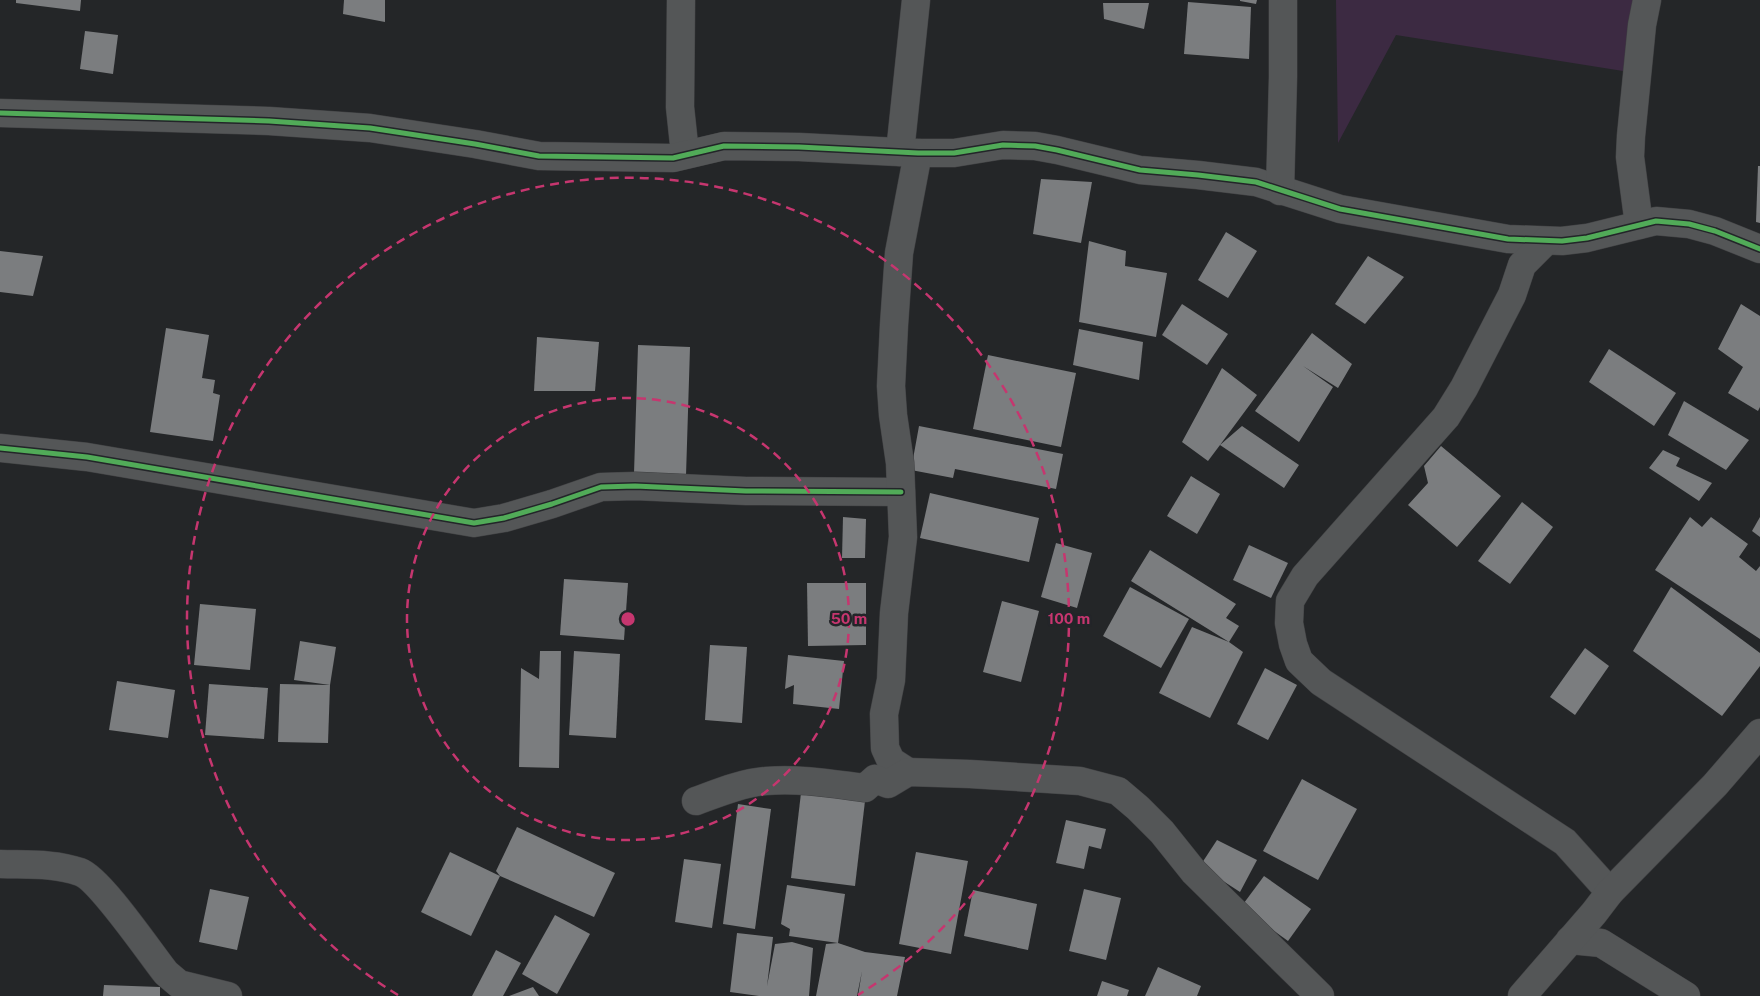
<svg xmlns="http://www.w3.org/2000/svg" width="1760" height="996" viewBox="0 0 1760 996" font-family="'Public Sans',sans-serif">
  <rect width="100%" height="100%" fill="#242628"/>
  <polygon fill="#3c2a42" points="1336,0 1646,0 1623,71 1396,35 1338,143"/>
  <g fill="#7b7d7f">
    <polygon points="16,0 81,0 80,11 16,3"/>
    <polygon points="344,0 385,0 385,22 343,14"/>
    <polygon points="1240,0 1257,0 1256,4 1240,1"/>
    <polygon points="1188,2 1251,7 1249,59 1184,54"/>
    <polygon points="1103,3 1149,3 1144,29 1104,19"/>
    <polygon points="85,31 118,35 113,74 80,69"/>
    <polygon points="1758,166 1760,166 1760,223 1756,222"/>
    <polygon points="1041,179 1092,182 1081,243 1033,234"/>
    <polygon points="1226,232 1257,251 1228,298 1198,280"/>
    <polygon points="1089,241 1126,251 1125,266 1167,273 1156,337 1079,322"/>
    <polygon points="0,251 43,256 33,296 0,292"/>
    <polygon points="1368,256 1404,277 1365,324 1335,304"/>
    <polygon points="1182,304 1228,334 1207,365 1162,335"/>
    <polygon points="1741,304 1760,316 1760,407 1758,411 1728,393 1743,367 1718,349"/>
    <polygon points="166,328 209,335 202,378 215,380 213,393 220,395 213,441 150,432"/>
    <polygon points="1079,329 1143,342 1139,380 1073,365"/>
    <polygon points="1312,333 1352,364 1338,388 1303,366 1333,387 1299,442 1255,411"/>
    <polygon points="537,337 599,342 595,391 534,391"/>
    <polygon points="638,345 690,347 686,475 634,474"/>
    <polygon points="1609,349 1676,393 1654,426 1589,382"/>
    <polygon points="988,355 1076,373 1061,447 973,429"/>
    <polygon points="1222,368 1257,395 1220,445 1242,426 1299,465 1284,488 1220,445 1208,461 1182,442"/>
    <polygon points="1684,401 1749,440 1726,470 1668,435"/>
    <polygon points="919,426 1063,454 1056,489 955,469 953,478 911,470"/>
    <polygon points="1441,446 1501,496 1457,547 1408,505 1428,483 1424,466"/>
    <polygon points="1663,450 1680,458 1676,466 1712,483 1699,501 1649,468"/>
    <polygon points="1191,476 1220,494 1197,534 1167,516"/>
    <polygon points="930,493 1039,518 1029,562 920,538"/>
    <polygon points="1522,502 1553,527 1510,584 1478,561"/>
    <polygon points="843,517 866,519 865,558 842,558"/>
    <polygon points="1690,517 1702,527 1711,517 1748,544 1739,557 1756,571 1760,566 1760,639 1655,570"/>
    <polygon points="1760,517 1760,537 1752,531"/>
    <polygon points="1056,543 1092,553 1077,608 1041,597"/>
    <polygon points="1249,545 1288,563 1271,598 1233,580"/>
    <polygon points="1150,550 1236,604 1226,618 1239,626 1229,642 1243,652 1210,718 1159,693 1192,627 1229,642 1131,581"/>
    <polygon points="564,579 628,583 624,640 560,635"/>
    <polygon points="807,583 866,583 866,645 808,646"/>
    <polygon points="1130,587 1189,619 1161,668 1103,636"/>
    <polygon points="1671,587 1760,653 1760,666 1722,716 1633,651"/>
    <polygon points="1002,601 1039,611 1021,682 983,672"/>
    <polygon points="200,604 256,609 250,670 194,665"/>
    <polygon points="300,641 336,647 330,685 294,680"/>
    <polygon points="710,645 747,647 742,723 705,720"/>
    <polygon points="1585,648 1609,666 1575,715 1550,697"/>
    <polygon points="540,651 561,651 559,768 519,767 521,668 539,679"/>
    <polygon points="574,651 620,654 616,738 569,735"/>
    <polygon points="788,655 844,661 839,709 793,704 794,685 785,689"/>
    <polygon points="1265,668 1297,685 1268,740 1237,724"/>
    <polygon points="117,681 175,690 168,738 109,730"/>
    <polygon points="209,684 268,688 264,739 205,735"/>
    <polygon points="280,684 330,685 328,743 278,742"/>
    <polygon points="1302,779 1357,809 1318,880 1263,851"/>
    <polygon points="801,793 865,801 855,886 791,878"/>
    <polygon points="738,804 771,809 755,929 723,924"/>
    <polygon points="1066,820 1106,829 1101,849 1089,846 1084,869 1056,863"/>
    <polygon points="517,827 615,873 594,917 500,876 496,871"/>
    <polygon points="1217,840 1257,860 1240,892 1200,866"/>
    <polygon points="450,852 500,876 471,936 421,912"/>
    <polygon points="916,852 968,861 951,954 899,944"/>
    <polygon points="684,859 721,864 712,928 675,922"/>
    <polygon points="1264,876 1311,909 1288,941 1241,907"/>
    <polygon points="787,885 845,894 838,943 865,952 905,957 897,996 858,996 862,971 857,996 816,996 826,944 838,943 789,936 790,929 781,924"/>
    <polygon points="210,889 249,897 237,950 199,942"/>
    <polygon points="1084,889 1121,898 1106,960 1069,951"/>
    <polygon points="973,890 1037,904 1028,950 964,936"/>
    <polygon points="555,915 590,934 557,994 522,974"/>
    <polygon points="737,933 773,937 767,986 775,944 792,942 813,948 809,996 759,996 730,992"/>
    <polygon points="496,950 521,963 503,996 472,996"/>
    <polygon points="1158,967 1201,986 1197,996 1145,996"/>
    <polygon points="1102,981 1129,990 1127,996 1097,996"/>
    <polygon points="104,985 160,987 160,996 103,996"/>
    <polygon points="533,987 539,996 509,996"/>
  </g>
  <g fill="none" stroke-linecap="round" stroke-linejoin="round">
    <defs>
      <g id="minor">
        <polyline points="681,0 680,107 685,154"/>
        <polyline points="0,113 269,121 370,128 475,144 539,156 673,158 724,146 799,147 918,153 954,153 1003,145 1035,146 1057,150 1140,170 1198,175 1256,182 1340,209 1508,239 1562,241 1587,238 1656,221 1689,224 1715,231 1760,249"/>
        <polyline points="900,152 916,0"/>
        <polyline points="1280,191 1283,77 1283,0"/>
        <polyline points="1639,225 1630,157 1631,136 1642,25 1647,0"/>
        <polyline points="1546,241 1522,265 1512,295 1464,388 1446,417 1305,576 1290,601 1289,623 1293,644 1299,661 1321,682 1565,842 1610,892"/>
        <polyline points="0,448 87,457 474,523 504,518 552,504 601,487 635,486 746,491 901,492"/>
        <polyline points="908,772 891,761 885,748 884,714 891,680 894,613 903,537 900,463 893,415 891,386 894,325 899,253 918,153"/>
        <path d="M696,801c22,-8 46,-18 70,-20 33,-3 67,3 99,7l10,-9 13,5 20,-12 62,2 110,7 38,10 20,17 24,24 32,40 126,124"/>
        <path d="M0,864c27,1 54,-1 80,8 20,7 70,81 86,101l13,11 49,12"/>
        <polyline points="1570,940 1601,943 1686,996"/>
        <polyline points="1522,996 1594,913 1610,892 1715,785 1760,733"/>
      </g>
    </defs>
    <use href="#minor" stroke="#404143" stroke-width="29"/>
    <use href="#minor" stroke="#545657" stroke-width="28"/>
    <defs>
      <g id="cycleway">
        <polyline points="0,113 269,121 370,128 475,144 539,156 673,158 724,146 799,147 918,153 954,153 1003,145 1035,146 1057,150 1140,170 1198,175 1256,182 1340,209 1508,239 1562,241 1587,238 1656,221 1689,224 1715,231 1760,249"/>
        <polyline points="0,448 87,457 474,523 504,518 552,504 601,487 635,486 746,491 901,492"/>
      </g>
    </defs>
    <use href="#cycleway" stroke="#232529" stroke-width="8"/>
    <use href="#cycleway" stroke="#51ab58" stroke-width="5"/>
  </g>
  <g fill="none" stroke="#c6366f" stroke-width="2.5" stroke-dasharray="9 6">
    <circle cx="628" cy="619" r="221"/>
    <path d="M398 995A441 441 0 1 1 858 995"/>
  </g>
  <circle cx="628" cy="619" r="8" fill="#c6366f" stroke="#232529" stroke-width="2.5"/>
  <g font-size="15" text-anchor="middle" font-weight="bold" fill="#c6366f" stroke="#232529" stroke-width="5" stroke-linejoin="round" paint-order="stroke">
    <text x="849" y="624">50 m</text>
    <text x="1069" y="624">100 m</text>
  </g>
</svg>
